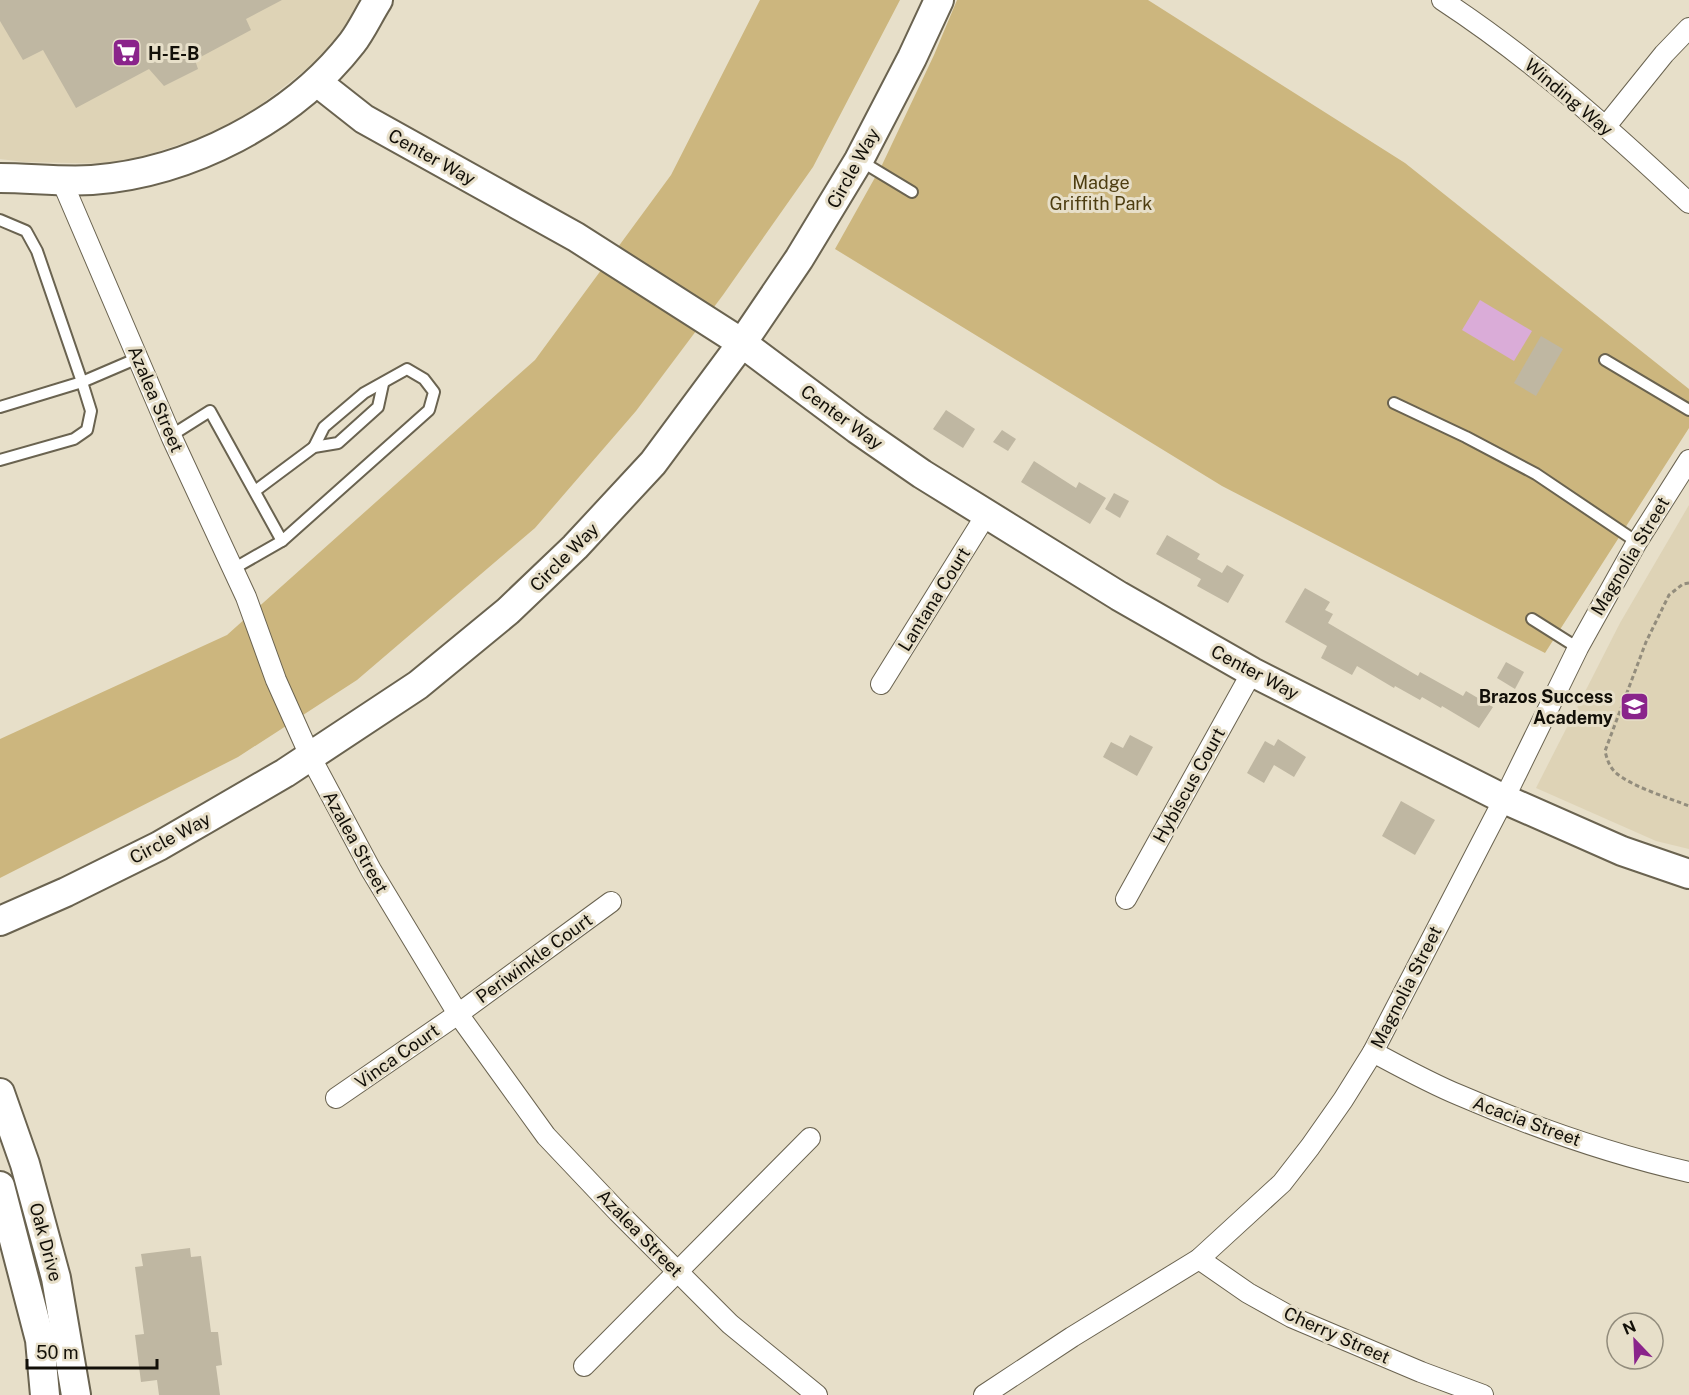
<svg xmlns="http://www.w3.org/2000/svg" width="1689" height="1395" viewBox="0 0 1689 1395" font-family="'Public Sans',sans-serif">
  <rect width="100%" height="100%" fill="#e7dfc9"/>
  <g fill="#ded3b6">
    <polygon points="0,0 366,0 322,57 232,127 120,164 24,162 0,159"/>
    <polygon points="1689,505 1689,849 1656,841 1536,788 1620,623"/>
  </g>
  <g fill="#ccb67e">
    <polygon points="760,0 900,0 813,167 723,295 636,411 535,528 357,680 238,757 0,878 0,739 227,635 535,360 671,175"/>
    <polygon points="957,0 1148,0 1405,163 1689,389 1689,428 1545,653 1222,486 835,249 882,165 934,55"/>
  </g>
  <polygon fill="#daacd8" points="1480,300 1532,331 1514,361 1462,330"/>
  <g fill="#bfb7a2">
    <polygon points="0,0 282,0 246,19 251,30 195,60 198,69 164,86 149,69 76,108 43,50 23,60 0,21"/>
    <polygon points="1541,336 1563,349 1536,396 1514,383"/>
    <polygon points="946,410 975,429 963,448 933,429"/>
    <polygon points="1002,430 1016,439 1008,451 993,442"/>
    <polygon points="1034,461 1076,488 1079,482 1106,498 1090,524 1021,482"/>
    <polygon points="1114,493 1129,501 1120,518 1105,509"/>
    <polygon points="1167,535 1200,554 1197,559 1222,573 1227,565 1244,575 1228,603 1197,586 1201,579 1156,554"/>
    <polygon points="1305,588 1330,602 1325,610 1333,614 1328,623 1418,676 1420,672 1463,696 1466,691 1493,707 1479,728 1442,706 1441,708 1422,697 1420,700 1395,686 1394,688 1357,666 1352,675 1321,658 1327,646 1285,622"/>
    <polygon points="1506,662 1524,672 1515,689 1497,678"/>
    <polygon points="1130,735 1153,747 1137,776 1103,757 1111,742 1123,748"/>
    <polygon points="1278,739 1306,757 1294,777 1274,765 1264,783 1247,773 1265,741 1274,746"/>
    <polygon points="1401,801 1435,820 1415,855 1382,836"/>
    <polygon points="190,1248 191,1257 201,1256 211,1332 218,1332 222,1365 216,1366 220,1395 159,1395 157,1380 141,1382 135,1335 144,1334 135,1267 143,1266 141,1254"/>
  </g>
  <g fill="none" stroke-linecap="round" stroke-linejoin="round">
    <defs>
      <g id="lane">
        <polyline points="859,160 912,192"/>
        <polyline points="0,220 26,231 37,251 82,382 0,407"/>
        <polyline points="1605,360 1689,410"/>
        <polyline points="1394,403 1466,437 1536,474 1637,542"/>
        <polyline points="172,435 210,411 282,541 429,410 434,392 424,379 407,369 364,393 324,427 314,447"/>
        <polyline points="0,460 74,439 87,430 91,411 82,382 138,358"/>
        <polyline points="255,491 314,447 338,443 378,407 383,384"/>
        <polyline points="233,569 282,541"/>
        <polyline points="1532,619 1578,648"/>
      </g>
      <g id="street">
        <path d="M1442,0c90,59 169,130 247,203"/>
        <polyline points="1606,126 1664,54 1689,28"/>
        <polyline points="61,179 172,438 246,597 276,680 310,756 371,870 458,1014 546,1136 618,1212 730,1324 817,1395"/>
        <polyline points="881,684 986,515"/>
        <polyline points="1126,899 1252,672"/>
        <path d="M1373,1052c28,15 57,31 86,43 74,32 151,59 230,77"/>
        <polyline points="336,1098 458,1014 611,902"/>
        <polyline points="1199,1259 1248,1293 1291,1317 1421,1372 1483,1395"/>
        <polyline points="584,1366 810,1138"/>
        <polyline points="984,1395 1072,1337 1199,1259 1282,1183 1310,1147 1343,1100 1373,1052 1504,799 1578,648 1637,542 1689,460"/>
      </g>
      <g id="secondary">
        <polyline points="317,82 364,119 576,237 742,343 857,429 922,474 1119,596 1252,672 1504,799 1622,851 1689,874"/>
        <path d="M0,178c30,0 62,4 92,2 97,-7 200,-60 260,-137 10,-13 17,-29 26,-43"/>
        <polyline points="0,921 66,892 159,846 285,773 418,685 508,611 575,547 653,463 742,343 799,259 859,160 912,58 939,0"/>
        <polyline points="0,1093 25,1164 56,1278 76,1395"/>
        <polyline points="0,1186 40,1340 45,1395"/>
      </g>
    </defs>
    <use href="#lane" stroke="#6a6350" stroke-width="14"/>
    <use href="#street" stroke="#6a6350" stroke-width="22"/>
    <use href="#secondary" stroke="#6a6350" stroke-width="32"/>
    <path stroke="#938d7d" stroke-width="3" stroke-dasharray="4.5 3" stroke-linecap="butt" d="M1689,583l-6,1 -14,11 -23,47 -41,109c2,8 4,15 10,21 15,14 54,26 74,34"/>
    <use href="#lane" stroke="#fff" stroke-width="10"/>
    <use href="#street" stroke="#fff" stroke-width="20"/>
    <use href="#secondary" stroke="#fff" stroke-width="28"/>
  </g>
  <defs>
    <symbol id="supermarket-square" viewBox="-11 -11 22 22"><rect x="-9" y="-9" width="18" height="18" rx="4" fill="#8a248b" stroke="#e7dfc9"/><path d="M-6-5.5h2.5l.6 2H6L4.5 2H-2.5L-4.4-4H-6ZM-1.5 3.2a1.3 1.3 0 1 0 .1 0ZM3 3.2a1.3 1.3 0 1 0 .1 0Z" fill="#fff"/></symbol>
    <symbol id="school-square" viewBox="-11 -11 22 22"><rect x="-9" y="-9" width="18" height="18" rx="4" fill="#8a248b" stroke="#e7dfc9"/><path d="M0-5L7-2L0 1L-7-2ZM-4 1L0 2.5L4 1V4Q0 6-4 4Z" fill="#fff"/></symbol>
  </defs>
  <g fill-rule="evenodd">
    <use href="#supermarket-square" x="110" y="36" width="33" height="33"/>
    <use href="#school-square" x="1618" y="690" width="33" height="33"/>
  </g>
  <g text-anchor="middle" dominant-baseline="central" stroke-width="6" stroke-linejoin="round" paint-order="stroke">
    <g font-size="18" font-weight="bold" fill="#120f08" stroke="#e7dfc9" text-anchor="start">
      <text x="148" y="53">H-E-B</text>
      <text x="1613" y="696" text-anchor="end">Brazos Success<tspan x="1613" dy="21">Academy</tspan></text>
    </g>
    <g font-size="18" fill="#120f08" stroke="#e7dfc9">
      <text transform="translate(1569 97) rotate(40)">Winding Way</text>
      <text transform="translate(432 157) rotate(29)">Center Way</text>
      <text transform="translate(853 168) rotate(-61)">Circle Way</text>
      <text transform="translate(156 399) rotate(67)">Azalea Street</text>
      <text transform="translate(842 417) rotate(36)">Center Way</text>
      <text transform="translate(1630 556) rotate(-59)">Magnolia Street</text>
      <text transform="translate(564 557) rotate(-45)">Circle Way</text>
      <text transform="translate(934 599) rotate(-58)">Lantana Court</text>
      <text transform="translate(1255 672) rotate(28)">Center Way</text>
      <text transform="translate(1189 785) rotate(-61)">Hybiscus Court</text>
      <text transform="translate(170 838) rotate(-28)">Circle Way</text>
      <text transform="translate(356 842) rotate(61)">Azalea Street</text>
      <text transform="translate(534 958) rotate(-36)">Periwinkle Court</text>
      <text transform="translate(1406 987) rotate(-63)">Magnolia Street</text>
      <text transform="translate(397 1056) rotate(-35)">Vinca Court</text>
      <text transform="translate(1527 1121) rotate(20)">Acacia Street</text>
      <text transform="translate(640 1233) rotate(46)">Azalea Street</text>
      <text transform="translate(46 1242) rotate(75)">Oak Drive</text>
      <text transform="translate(1337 1335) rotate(24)">Cherry Street</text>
    </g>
    <g font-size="18" fill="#4d3d10" stroke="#e7dfc9">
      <text x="1101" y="182">Madge<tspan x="1101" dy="21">Griffith Park</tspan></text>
    </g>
  </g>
  <g transform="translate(1635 1341) rotate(337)"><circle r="28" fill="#e7dfc9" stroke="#928c7c" stroke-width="1.5"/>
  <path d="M0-4.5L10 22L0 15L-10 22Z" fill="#8a248b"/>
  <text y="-9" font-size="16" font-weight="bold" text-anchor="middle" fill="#120f08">N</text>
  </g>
  <path d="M27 1359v9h130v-9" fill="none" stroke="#120f08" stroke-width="3"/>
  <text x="36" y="1359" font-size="18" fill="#120f08" stroke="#e7dfc9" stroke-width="4.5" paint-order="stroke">50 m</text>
</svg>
